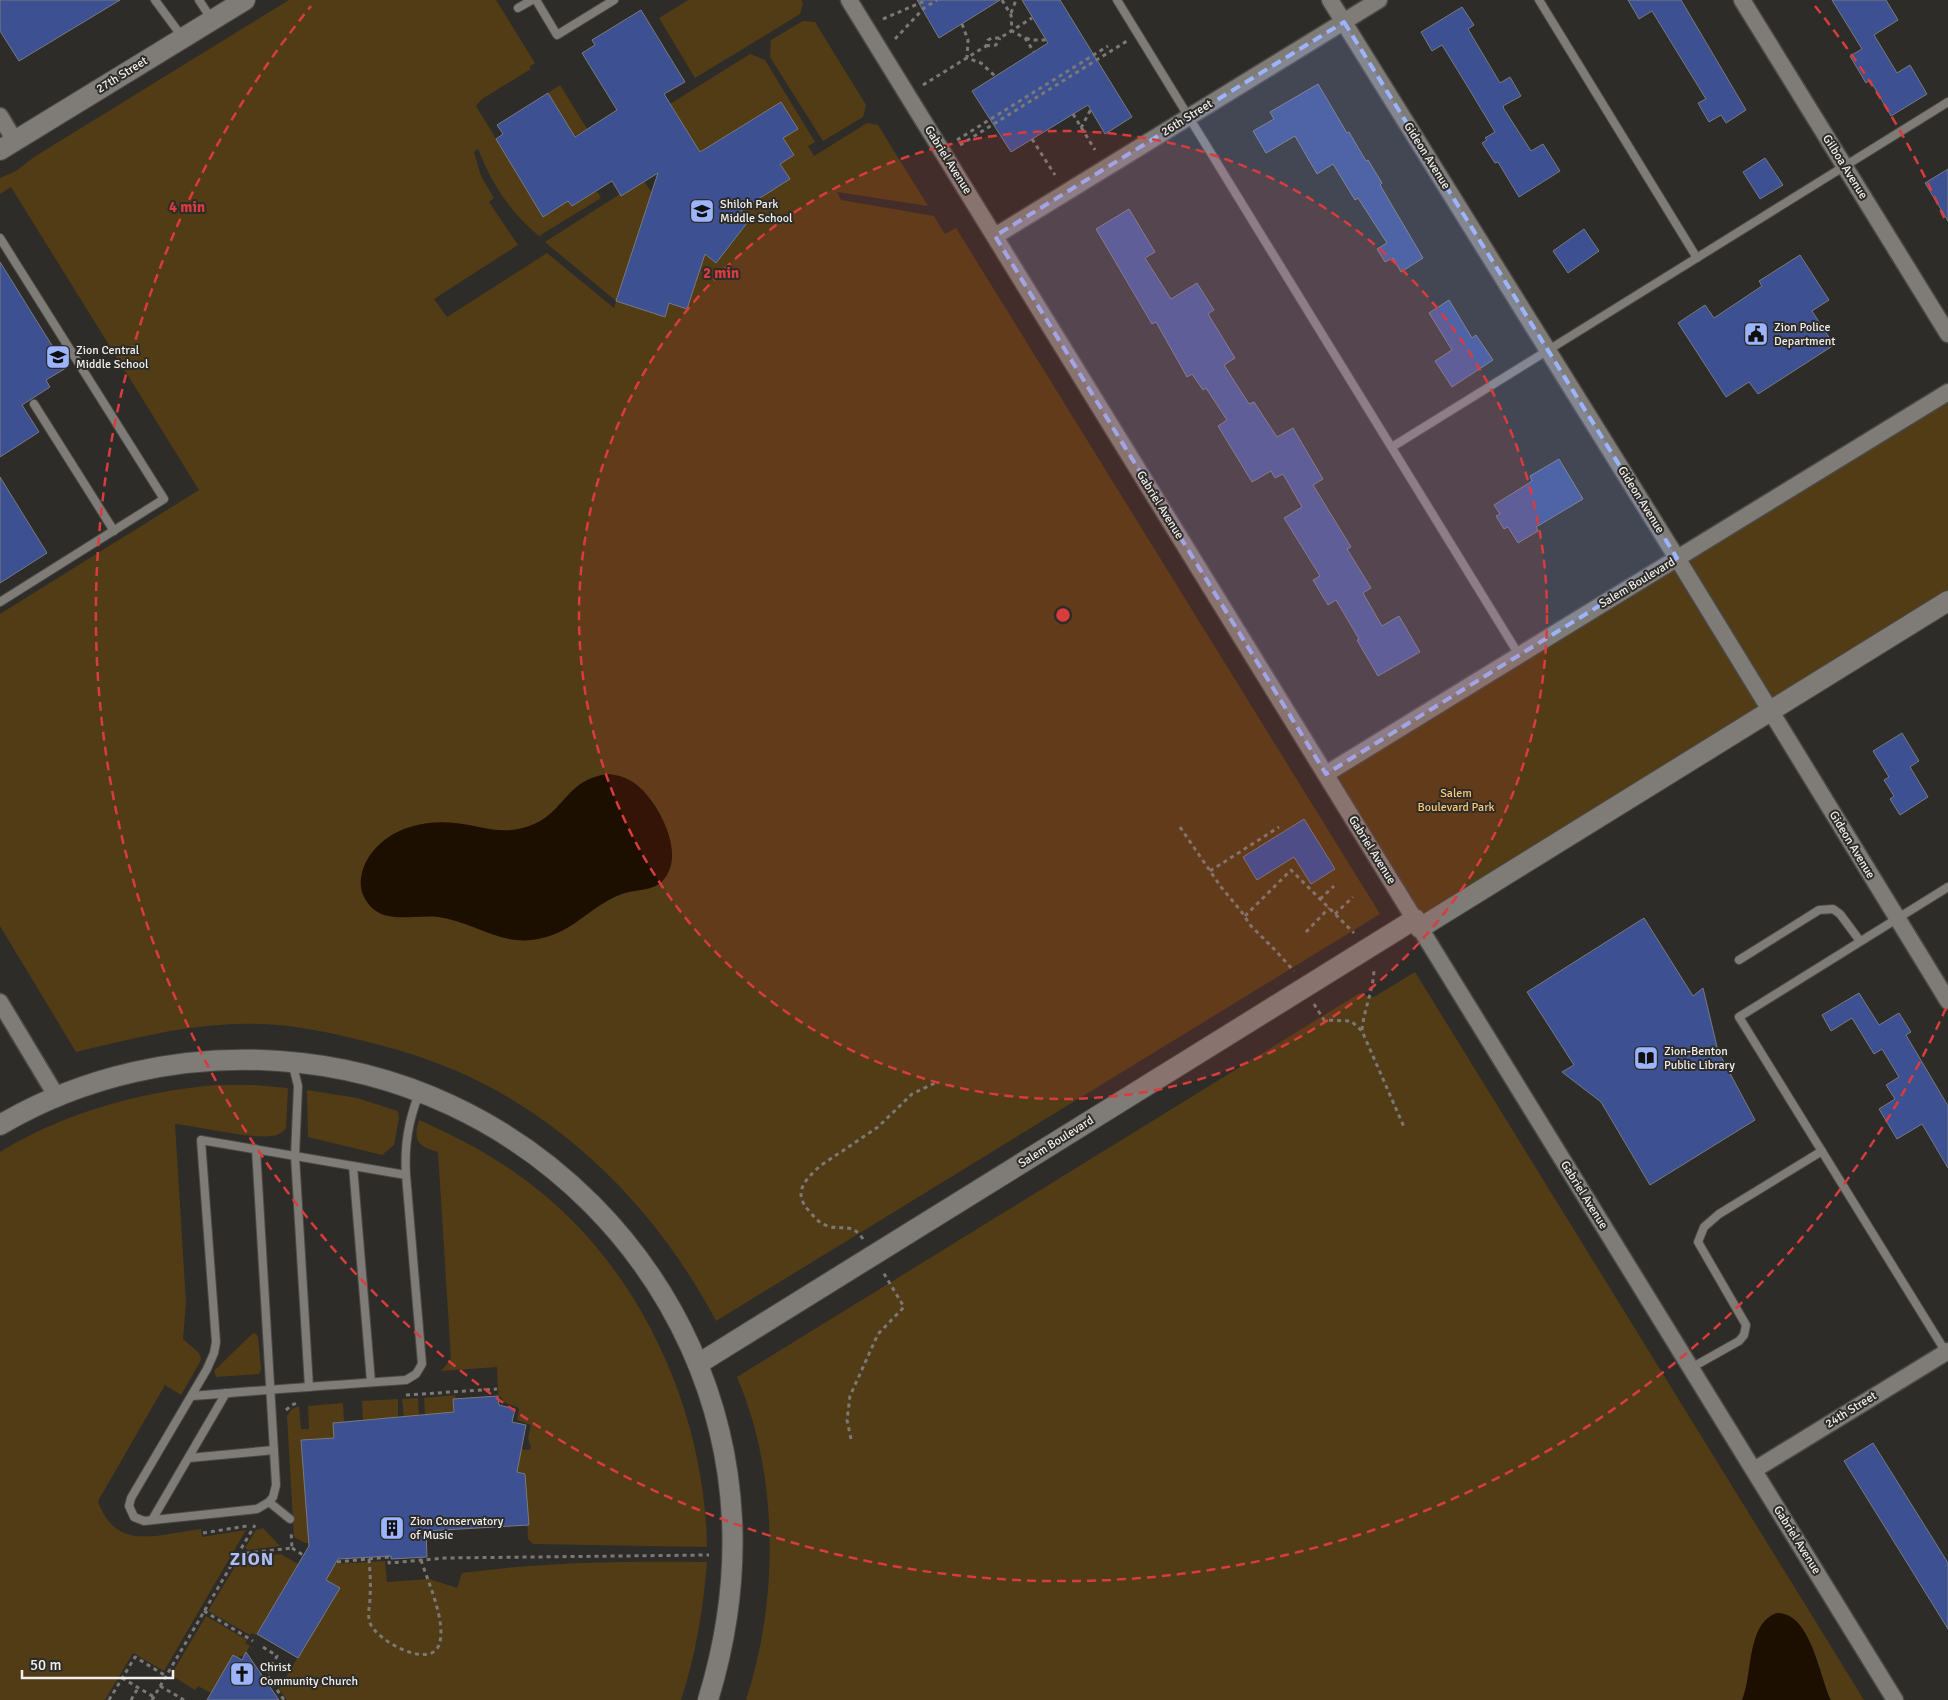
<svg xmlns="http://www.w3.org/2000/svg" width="1948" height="1700" viewBox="0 0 1948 1700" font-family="Signika,sans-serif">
  <rect width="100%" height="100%" fill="#2e2c28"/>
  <g fill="#523c16">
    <path d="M289,0h207l39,63 -6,4 2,2 -49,30 -6,7 67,110 25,-15 4,5 25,-15 4,7 -62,38c-29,-24 -47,-52 -61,-87l-4,3 7,24 13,22 -5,4 29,43 -84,54 13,18 100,-64 67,55 2,-7 -71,-59 75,-48 24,-13 8,12 -36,108 49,15 4,-13 36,-49 12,8 34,-43 -10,-9 49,-31 -10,-15 14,-9 -11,-17 14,-9 -16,-27 -81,50 -30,-48 80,-50 15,6 50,82 -7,4 6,10 53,-33 11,2 50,81 -91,-14 4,8 93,16 11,18 11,-6 424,686 -664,407c-52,-99 -131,-184 -230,-236 -38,-20 -80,-34 -122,-44 -40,-10 -82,-19 -124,-17 -56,1 -109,15 -164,28l-76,-126v-312l199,-124 -188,-303 -11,7v-16l16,-7 18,-14z"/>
    <polygon points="688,0 801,0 803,3 800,14 695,78 659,18"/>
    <polygon points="803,21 815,22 866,105 863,117 823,141 770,57 771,40"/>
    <polygon points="560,85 587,129 574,136 548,93"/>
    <polygon points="1948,392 1948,600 1420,928 1326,774"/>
    <path d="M1415,972l449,728h-1118c33,-100 33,-226 -9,-323l623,-384 7,3 7,1z"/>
    <path d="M215,1085h39l34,3 -2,40c-2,3 -5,5 -9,7 -21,6 -78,-9 -102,-11l11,179 -3,36 16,14 2,6 -2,5 -18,31 -16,-10 -67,116c18,52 60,33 103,28l1,8 44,-7 -82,141 -31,-18 -28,47h-105v-548c65,-40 140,-60 215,-67z"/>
    <polygon points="307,1090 357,1098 398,1111 399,1118 394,1145 382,1155 308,1137"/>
    <path d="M419,1120c38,17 75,36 109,62 111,83 177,227 179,365l-174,-3 -5,-5 -3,-65 -8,-2 4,-23 8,1 2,-2 -3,-10 3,-13 -14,-5 2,-12 -15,-6 -3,-5 -3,-1 -1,-29 -56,4 10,-12 -13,-207c-19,-5 -26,-11 -19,-32z"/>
    <polygon points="253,1333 256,1334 258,1337 261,1370 259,1374 216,1377 214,1371"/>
    <polygon points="455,1395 456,1399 453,1399 454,1415 425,1416 424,1398"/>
    <polygon points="418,1398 419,1417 404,1418 402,1399"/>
    <polygon points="398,1399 398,1418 363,1421 362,1401"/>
    <polygon points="343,1403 344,1422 334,1438 301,1440 309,1543 305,1543 294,1537 287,1416 292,1409 299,1406 301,1429 309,1429 308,1406"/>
    <polygon points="263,1528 280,1546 248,1550 245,1548 256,1530"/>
    <polygon points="281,1554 298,1564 256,1635 252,1633 250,1635 208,1611 239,1560"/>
    <path d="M385,1561l2,21 42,-3 28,9 5,-15c82,-11 162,-12 245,-11 -4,48 -11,93 -26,138h-394l-8,-11 60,-101 -13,-8 9,-16z"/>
    <polygon points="206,1616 247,1640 245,1643 250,1646 244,1656 240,1656 238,1658 233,1655 211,1693 198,1686 195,1690 171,1675"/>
  </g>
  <g fill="#1d0f00">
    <path d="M608,774c11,1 20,4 29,11 21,17 46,64 30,90 -11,18 -28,13 -45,19 -35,13 -49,41 -90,46 -34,4 -61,-19 -94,-23 -26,-3 -59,10 -74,-20 -6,-11 -3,-26 3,-37 18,-31 55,-41 89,-37 27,3 45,13 73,3 36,-12 36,-47 79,-52z"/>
    <path d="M1777,1613c34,0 42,62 54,87h-89c11,-24 4,-77 35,-87z"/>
  </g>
  <g fill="#3c5092" stroke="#787a7f">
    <polygon points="0,0 120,0 19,61 0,31"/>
    <polygon points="917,0 1000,0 939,38"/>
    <polygon points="1022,0 1060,0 1132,117 1105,134 1088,105 1011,152 972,91 1048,43"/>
    <polygon points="1628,0 1681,0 1746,110 1726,123 1721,115 1709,122 1698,103 1706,99 1652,11 1639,19"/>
    <polygon points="1832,0 1886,0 1898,20 1874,35 1897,73 1910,65 1927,94 1891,116 1870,80 1866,83 1850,56 1862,49"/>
    <polygon points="1462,7 1474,25 1468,29 1500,83 1510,77 1521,96 1503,106 1504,109 1531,151 1543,144 1560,171 1519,197 1498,162 1495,163 1482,143 1487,140 1485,138 1495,132 1466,84 1442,45 1432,51 1421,32"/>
    <polygon points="641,10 685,82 664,94 700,152 781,102 798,129 783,138 794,155 780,164 790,179 741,210 751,218 716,263 705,254 687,309 669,303 665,317 616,301 658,173 621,196 612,181 572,206 568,201 543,217 496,139 503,134 497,125 548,93 575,137 617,110 582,53 595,45 592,40"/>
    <polygon points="1318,84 1347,133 1349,132 1366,161 1368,160 1382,183 1380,185 1423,258 1401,272 1393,258 1385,262 1377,249 1387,243 1358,198 1355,200 1333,164 1317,174 1295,136 1266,153 1253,131 1274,119 1270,112"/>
    <polygon points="1765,158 1783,185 1760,199 1743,172"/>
    <polygon points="1948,169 1948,221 1925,183"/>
    <polygon points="1129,209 1155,252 1145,258 1171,299 1197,283 1214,310 1208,314 1235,358 1224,365 1249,404 1254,402 1277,437 1293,428 1323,479 1313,485 1351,547 1347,549 1371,588 1363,593 1382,626 1399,616 1420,652 1378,676 1357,640 1359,639 1336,600 1328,605 1313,580 1320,576 1284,518 1302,507 1283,474 1275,478 1271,471 1252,482 1218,426 1227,420 1206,388 1203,390 1192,374 1187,377 1156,322 1152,324 1096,229"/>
    <polygon points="1584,229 1599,251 1568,273 1553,251"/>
    <polygon points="1800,255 1829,300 1812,311 1834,345 1758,394 1749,382 1726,397 1678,323 1705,305 1714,318 1762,286 1759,281"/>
    <polygon points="0,262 66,368 46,380 50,387 22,405 39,432 0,457"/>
    <polygon points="1449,300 1472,338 1476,335 1493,360 1452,387 1435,361 1452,350 1429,313"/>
    <polygon points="1559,459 1583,499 1536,527 1538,531 1518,543 1508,527 1504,529 1496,516 1500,514 1494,505 1532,481 1530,476"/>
    <polygon points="0,477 47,553 0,583"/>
    <polygon points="1902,733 1919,761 1910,767 1928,797 1900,815 1890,799 1894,796 1884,780 1889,777 1873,751"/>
    <polygon points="1304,819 1335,869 1311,884 1294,857 1257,880 1243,857"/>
    <polygon points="1644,918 1693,996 1703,988 1718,1051 1755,1120 1650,1185 1601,1102 1562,1072 1574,1065 1527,992"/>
    <polygon points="1859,993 1879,1025 1899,1013 1911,1032 1906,1035 1948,1106 1948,1168 1922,1124 1897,1139 1879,1109 1895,1099 1886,1085 1899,1077 1882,1049 1874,1054 1852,1018 1831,1031 1822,1015"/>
    <polygon points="498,1396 499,1405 515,1409 512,1422 526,1425 517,1472 525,1474 529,1525 426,1531 427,1557 391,1559 391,1556 338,1559 326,1580 340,1588 298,1658 257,1634 309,1546 301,1440 334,1438 333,1423 454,1412 453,1399"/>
    <polygon points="1873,1443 1948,1563 1948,1629 1844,1461"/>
    <polygon points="246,1652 279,1700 207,1700 233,1655 242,1660"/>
  </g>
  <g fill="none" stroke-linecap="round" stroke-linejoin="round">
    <defs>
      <g id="service">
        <polyline points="155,0 183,38"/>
        <polyline points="199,0 212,20"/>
        <polyline points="536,0 557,35 614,0"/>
        <polyline points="1117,0 1519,655"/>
        <polyline points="1539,0 1697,258"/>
        <polyline points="518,8 532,0"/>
        <polyline points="0,238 164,499 0,602"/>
        <polyline points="34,404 114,531"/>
        <polyline points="1392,447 1948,102"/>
        <polyline points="1739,960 1819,910 1833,909 1840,914 1860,941"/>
        <polyline points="293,1066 298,1086 295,1156 309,1387"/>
        <polyline points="353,1166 371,1382"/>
        <path d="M406,1175c-2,-29 2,-54 13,-81"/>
        <polyline points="1947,1354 1739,1017 1948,887"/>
        <polyline points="1691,1368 1739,1341 1744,1335 1746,1325 1698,1242 1704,1227 1719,1214 1822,1151"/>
        <path d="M192,1396c71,-6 142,-11 214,-16l10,-6 6,-10 -16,-189 -205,-35 15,202 -2,11 -7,16 -76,129 -2,8 5,11 10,4 113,-12 12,-7 4,-5 3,-12 -20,-336"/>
        <polyline points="189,1458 274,1450"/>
        <polyline points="269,1502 290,1519"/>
        <polyline points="152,1520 226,1393"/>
      </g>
      <g id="minor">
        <polyline points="849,0 1895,1700"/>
        <polyline points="1330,0 1677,558 1948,1001"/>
        <polyline points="1742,0 1948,334"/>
        <polyline points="0,116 15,141"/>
        <polyline points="995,236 1379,0"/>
        <polyline points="1326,774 1948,392"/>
        <polyline points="0,1002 57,1097"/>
        <polyline points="1754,1470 1948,1351"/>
      </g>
      <g id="tertiary">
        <polyline points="0,150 245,0"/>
        <polyline points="1420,928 1948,601"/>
        <path d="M0,1125c83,-49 182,-71 279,-64 243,16 441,214 453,458 3,62 -6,122 -24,181"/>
        <polyline points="698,1364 1415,919"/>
      </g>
    </defs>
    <use href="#service" stroke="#4b4946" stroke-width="10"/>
    <use href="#minor" stroke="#4b4946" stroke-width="19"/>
    <use href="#tertiary" stroke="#4b4946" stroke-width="22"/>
    <g stroke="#7b7976" stroke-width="3" stroke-dasharray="4 4" stroke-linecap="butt">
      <polyline points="1002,0 1011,15 1012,31 1025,38 1034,52"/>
      <polyline points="1011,13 1016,0"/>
      <polyline points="883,19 927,0"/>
      <polyline points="962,24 968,40 967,58 981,63 995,76"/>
      <polyline points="1026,38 1031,40 1046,40"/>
      <polyline points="895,39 924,8 937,0"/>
      <polyline points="986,46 996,45 1000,38"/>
      <polyline points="923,85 986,46 988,40 992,38 1000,38 1032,18"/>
      <polyline points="1073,114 1095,150"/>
      <polyline points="1081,128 1091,109"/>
      <polyline points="1032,139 1055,175"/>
      <polyline points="957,140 1108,46"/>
      <polyline points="960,145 1127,41"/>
      <polyline points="1180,827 1221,887 1241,911 1251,926 1275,950 1294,971"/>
      <polyline points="1210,871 1279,827"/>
      <polyline points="1320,899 1334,886"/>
      <polyline points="1335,914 1353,897"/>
      <polyline points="1245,916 1291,870 1354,933"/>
      <polyline points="1306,932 1329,908"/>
      <polyline points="1314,1004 1324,1020 1351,1021 1362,1031 1404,1127"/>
      <path d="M1362,1030c2,-21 12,-42 12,-62"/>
      <path d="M863,1239c-11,-17 -20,-8 -35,-13 -8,-2 -13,-8 -18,-14 -18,-19 -6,-31 10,-46l58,-39 34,-33 23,-11"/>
      <polyline points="406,1395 497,1389"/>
      <polyline points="286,1410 292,1405 297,1403"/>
      <polyline points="851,1439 847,1420 850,1396 878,1334 904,1307 883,1272"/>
      <polyline points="203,1533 247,1526"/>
      <polyline points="292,1548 303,1555"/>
      <polyline points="238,1554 292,1548 291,1531"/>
      <path d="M369,1559c1,13 2,25 1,38 0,9 -3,18 0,26 6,17 59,47 69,22 8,-22 -11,-63 -18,-85"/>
      <polyline points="337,1562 389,1557 389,1563 445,1558 709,1555"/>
      <polyline points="204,1611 253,1641"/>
      <polyline points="263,1647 277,1656 267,1675 284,1700"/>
      <polyline points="122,1678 154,1697"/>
      <polyline points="160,1686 184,1700"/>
      <polyline points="109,1700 135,1657 166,1676"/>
      <polyline points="131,1700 138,1688"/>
      <polyline points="152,1700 255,1525"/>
    </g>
    <use href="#service" stroke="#7f7c77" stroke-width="8"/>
    <use href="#minor" stroke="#7f7c77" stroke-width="16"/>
    <use href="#tertiary" stroke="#7f7c77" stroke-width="20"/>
  </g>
  <path fill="#9bb4fd" fill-opacity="0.2" stroke="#9bb4fd" stroke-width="4" stroke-dasharray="10 6" stroke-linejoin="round" d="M1344,22l333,536 -351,216 -331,-538z"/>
  <circle cx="1063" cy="615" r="484" fill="#d93c3c" fill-opacity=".12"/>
  <g fill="none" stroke="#d93c3c" stroke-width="2.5" stroke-dasharray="9 6">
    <circle cx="1063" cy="615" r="484"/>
    <path d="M1946 1008A967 967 0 1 1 311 6M1815 6A967 967 0 0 1 1946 222"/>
  </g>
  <defs>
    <symbol id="school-square" viewBox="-11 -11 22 22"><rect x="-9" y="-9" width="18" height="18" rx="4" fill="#9bb4fd" stroke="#2e2c28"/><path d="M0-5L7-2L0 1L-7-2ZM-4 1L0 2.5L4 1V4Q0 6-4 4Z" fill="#111"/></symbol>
    <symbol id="civic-square" viewBox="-11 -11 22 22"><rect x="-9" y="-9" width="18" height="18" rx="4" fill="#9bb4fd" stroke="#2e2c28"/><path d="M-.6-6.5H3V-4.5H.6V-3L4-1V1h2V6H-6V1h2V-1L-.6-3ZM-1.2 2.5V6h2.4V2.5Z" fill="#111"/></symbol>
    <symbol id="library-square" viewBox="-11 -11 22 22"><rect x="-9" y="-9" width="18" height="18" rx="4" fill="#9bb4fd" stroke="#2e2c28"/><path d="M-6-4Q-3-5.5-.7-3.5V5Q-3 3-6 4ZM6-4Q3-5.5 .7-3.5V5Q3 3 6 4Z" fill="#111"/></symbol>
    <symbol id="building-square" viewBox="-11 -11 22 22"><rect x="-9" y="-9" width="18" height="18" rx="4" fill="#9bb4fd" stroke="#2e2c28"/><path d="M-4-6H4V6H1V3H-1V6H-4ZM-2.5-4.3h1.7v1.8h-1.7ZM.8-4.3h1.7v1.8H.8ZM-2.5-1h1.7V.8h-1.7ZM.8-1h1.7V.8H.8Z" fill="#111"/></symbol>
    <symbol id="church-square" viewBox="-11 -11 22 22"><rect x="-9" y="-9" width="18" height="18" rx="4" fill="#9bb4fd" stroke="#2e2c28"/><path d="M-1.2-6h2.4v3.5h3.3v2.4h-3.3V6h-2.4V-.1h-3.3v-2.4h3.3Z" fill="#111"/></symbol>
  </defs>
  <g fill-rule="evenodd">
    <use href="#school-square" x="688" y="197" width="28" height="28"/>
    <use href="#civic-square" x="1742" y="320" width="28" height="28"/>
    <use href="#school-square" x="44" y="343" width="28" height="28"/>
    <use href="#library-square" x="1632" y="1044" width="28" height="28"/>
    <use href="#building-square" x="378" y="1514" width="28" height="28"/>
    <use href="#church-square" x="228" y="1660" width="28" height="28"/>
  </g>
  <g text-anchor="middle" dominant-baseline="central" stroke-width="4" stroke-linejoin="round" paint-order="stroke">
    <g font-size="12" fill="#f1efed" stroke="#2e2c28">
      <text transform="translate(122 75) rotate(-32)">27th Street</text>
      <text transform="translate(1187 118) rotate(-32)">26th Street</text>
      <text transform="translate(1427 156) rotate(58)">Gideon Avenue</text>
      <text transform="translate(948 160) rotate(58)">Gabriel Avenue</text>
      <text transform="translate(1845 167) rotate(58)">Gilboa Avenue</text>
      <text transform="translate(1641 500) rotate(58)">Gideon Avenue</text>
      <text transform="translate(1160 505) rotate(58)">Gabriel Avenue</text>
      <text transform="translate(1637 583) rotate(-31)">Salem Boulevard</text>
      <text transform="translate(1852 845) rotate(59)">Gideon Avenue</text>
      <text transform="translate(1372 850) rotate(58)">Gabriel Avenue</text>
      <text transform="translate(1056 1142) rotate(-32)">Salem Boulevard</text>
      <text transform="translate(1584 1195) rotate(58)">Gabriel Avenue</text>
      <text transform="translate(1851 1410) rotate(-32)">24th Street</text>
      <text transform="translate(1797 1540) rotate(58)">Gabriel Avenue</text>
    </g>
    <g font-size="12" fill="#f1efed" stroke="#2e2c28" text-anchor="start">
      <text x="720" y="204">Shiloh Park<tspan x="720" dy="14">Middle School</tspan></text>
      <text x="1774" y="327">Zion Police<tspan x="1774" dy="14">Department</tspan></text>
      <text x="76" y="350">Zion Central<tspan x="76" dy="14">Middle School</tspan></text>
      <text x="1664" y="1051">Zion-Benton<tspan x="1664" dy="14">Public Library</tspan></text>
      <text x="410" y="1521">Zion Conservatory<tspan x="410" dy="14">of Music</tspan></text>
      <text x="260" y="1667">Christ<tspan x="260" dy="14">Community Church</tspan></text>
    </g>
    <g font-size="12" fill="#f7c676" stroke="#2e2c28">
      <text x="1456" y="793">Salem<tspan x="1456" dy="14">Boulevard Park</tspan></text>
    </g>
    <g font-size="18" font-weight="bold" letter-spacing="1" fill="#acbff5" stroke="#2e2c28">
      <text x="252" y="1559">ZION</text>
    </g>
  </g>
  <circle cx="1063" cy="615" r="8" fill="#d93c3c" stroke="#2e2c28" stroke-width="2.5"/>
  <g font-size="15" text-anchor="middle" font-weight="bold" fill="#d93c3c" stroke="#2e2c28" stroke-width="4" stroke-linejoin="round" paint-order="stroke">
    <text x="187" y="212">4 min</text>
    <text x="721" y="278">2 min</text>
  </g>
  <path d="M22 1670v8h151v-8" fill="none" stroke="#f1efed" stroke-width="2.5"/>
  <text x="30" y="1670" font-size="15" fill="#f1efed" stroke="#2e2c28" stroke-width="4" paint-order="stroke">50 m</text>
</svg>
